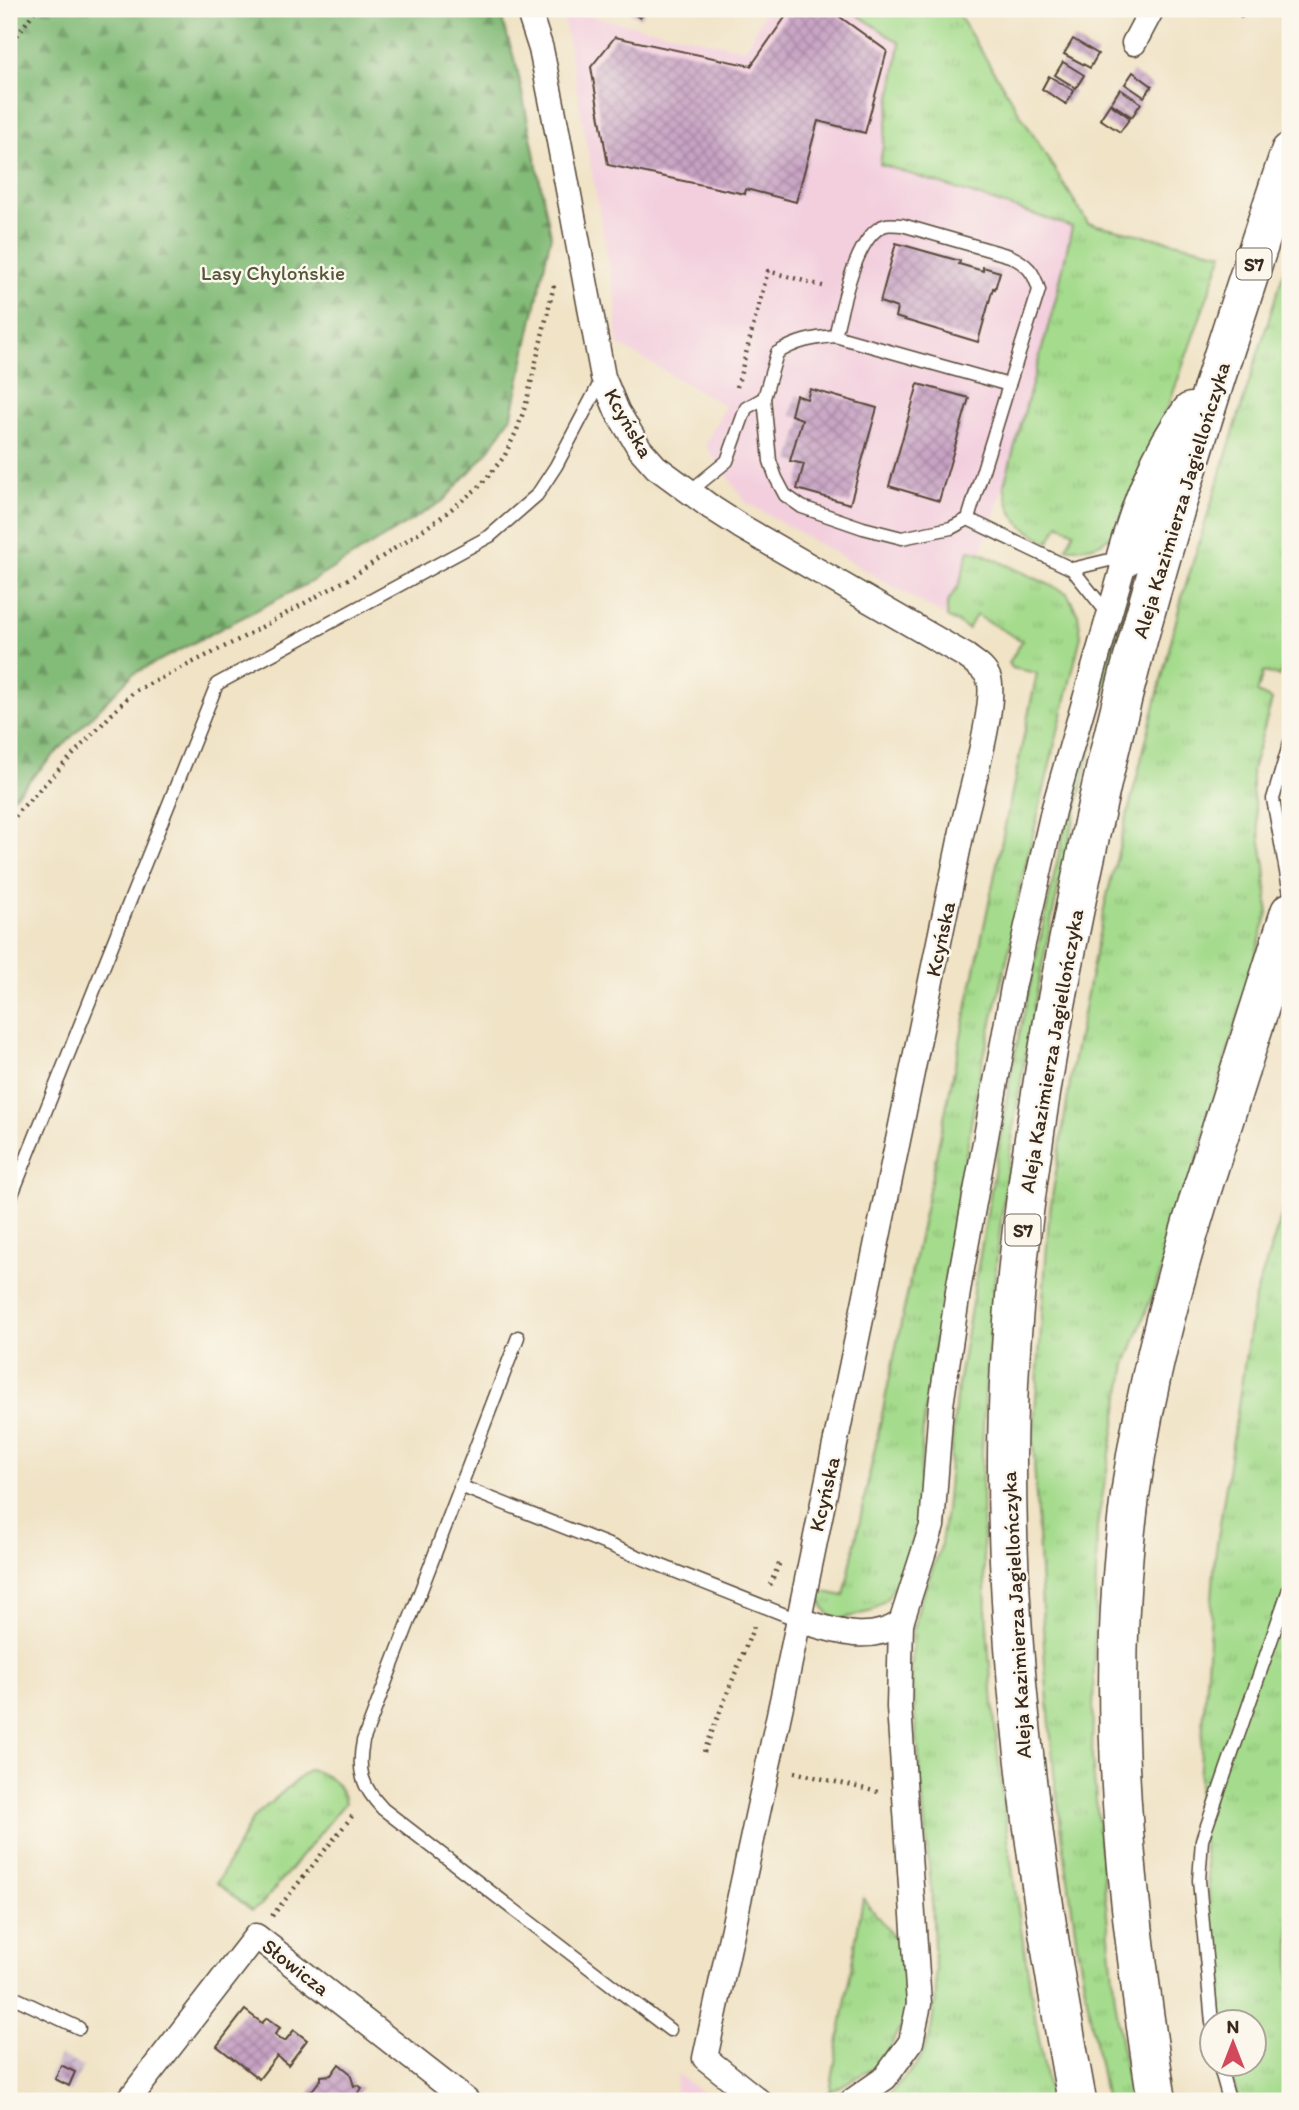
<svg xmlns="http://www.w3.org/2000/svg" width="1299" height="2110" viewBox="0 0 1299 2110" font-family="Itim,sans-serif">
  <defs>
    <pattern id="industrial-furrows" width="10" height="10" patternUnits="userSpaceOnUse" patternTransform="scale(1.75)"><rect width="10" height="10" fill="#cfbdce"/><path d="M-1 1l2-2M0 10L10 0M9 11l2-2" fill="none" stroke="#a99aa7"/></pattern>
    <pattern id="grass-tufts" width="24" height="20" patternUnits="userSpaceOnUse" patternTransform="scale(1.75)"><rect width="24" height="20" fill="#a4db8c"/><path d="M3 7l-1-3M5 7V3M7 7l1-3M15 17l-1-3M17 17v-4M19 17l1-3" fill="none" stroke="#8ebc78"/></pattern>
    <pattern id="forest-firs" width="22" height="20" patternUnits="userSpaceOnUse" patternTransform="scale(1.75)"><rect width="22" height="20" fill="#83bb78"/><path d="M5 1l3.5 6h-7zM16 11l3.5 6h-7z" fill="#6c9862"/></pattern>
    <pattern id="building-cross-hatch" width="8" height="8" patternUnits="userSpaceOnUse" patternTransform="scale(1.75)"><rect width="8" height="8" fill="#c7a2c4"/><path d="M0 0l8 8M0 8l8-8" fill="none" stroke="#a3849f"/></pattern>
  </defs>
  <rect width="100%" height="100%" fill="#fbf7ec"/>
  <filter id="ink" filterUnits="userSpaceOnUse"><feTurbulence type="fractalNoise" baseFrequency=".0143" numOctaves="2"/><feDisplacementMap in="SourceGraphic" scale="14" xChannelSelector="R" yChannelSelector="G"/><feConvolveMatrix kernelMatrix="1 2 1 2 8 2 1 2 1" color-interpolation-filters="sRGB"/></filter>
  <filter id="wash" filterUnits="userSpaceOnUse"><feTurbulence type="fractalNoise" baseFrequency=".00686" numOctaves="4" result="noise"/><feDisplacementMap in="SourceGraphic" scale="28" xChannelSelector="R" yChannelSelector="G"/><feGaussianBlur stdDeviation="1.57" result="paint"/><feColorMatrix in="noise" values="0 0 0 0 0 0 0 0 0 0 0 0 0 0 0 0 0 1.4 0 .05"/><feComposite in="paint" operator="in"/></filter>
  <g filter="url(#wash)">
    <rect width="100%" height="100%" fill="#f0e3c6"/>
    <g fill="#f3cfde">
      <polygon points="766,9 849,9 900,43 880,164 1072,227 1056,298 1004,485 981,553 969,550 959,585 947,603 947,617 746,502 705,445 725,406 617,344 616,303 562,10 745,49"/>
      <polygon points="677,2074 706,2096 716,2101 674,2101"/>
    </g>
    <polygon fill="url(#industrial-furrows)" points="59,2056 83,2066 70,2092 48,2081"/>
    <g fill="url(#grass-tufts)" stroke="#708255" stroke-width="2">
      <path d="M849,9h106l133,214 135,30 -96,269c-24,21 -27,27 -61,26l8,-16 -15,-8 -10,18c-32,-16 -38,-22 -45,-57l52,-187 16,-71 -192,-63 20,-121z"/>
      <polygon points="1290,251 1290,643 1280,676 1263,672 1257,693 1272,700 1252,770 1252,791 1265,865 1268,912 1176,1233 1126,1364 1097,1526 1092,1758 1115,1999 1130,2101 1106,2101 1077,1945 1054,1774 1045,1665 1033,1440 1049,1217 1073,1063 1105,904 1182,597"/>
      <path d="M1149,523c-69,258 -135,520 -157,787 -4,48 -9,97 -10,145 -1,161 15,321 40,480 9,55 17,111 29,166h-168l34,-37 13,-27 6,-42 -4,-95 -21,-227 2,-41 7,-30 20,-53 6,-38 10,-114 55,-325 52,-237 34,-140z"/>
      <polygon points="969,550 981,553 1067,593 1078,614 1081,636 1018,897 1012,938 978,1081 936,1339 923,1427 917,1528 897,1581 887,1598 872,1611 841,1619 829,1615 820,1601 820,1591 844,1596 1037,673 1012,668 1009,663 1022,641 976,615 968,629 947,617 947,603 959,585"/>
      <polygon points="1290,1190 1290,2101 1239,2101 1227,2065 1254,2064 1254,2022 1218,2022 1207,1869 1197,1809 1215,1557 1254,1300"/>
      <path d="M308,1770c18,2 35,15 37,33l-84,102 -9,5 -35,-27 36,-65z"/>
      <polygon points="863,1898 907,1954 907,2017 880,2064 830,2092"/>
    </g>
    <polygon fill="url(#forest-firs)" stroke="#5f724b" stroke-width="2" points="9,9 499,9 517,68 551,235 512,415 488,452 443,501 309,583 133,674 9,801"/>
    <g id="blocks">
      <g fill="url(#building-cross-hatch)">
        <polygon points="627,9 646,9 640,18"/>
        <polygon points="791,9 829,9 887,51 865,133 818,121 796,202 746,189 745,194 608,165 591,67 615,37 751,66"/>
        <polygon points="1224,9 1246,9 1242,17"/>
        <polygon points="1073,39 1098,54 1090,68 1064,54"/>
        <polygon points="1063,62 1084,75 1076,88 1055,75"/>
        <polygon points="1133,72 1152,86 1144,97 1125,84"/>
        <polygon points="1049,76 1074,91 1066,104 1042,89"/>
        <polygon points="1120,89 1141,103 1132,117 1111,103"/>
        <polygon points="1110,104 1130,118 1120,132 1100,119"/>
        <polygon points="896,243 960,261 959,264 983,271 983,267 1000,272 995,289 993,288 978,342 895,317 897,308 880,302"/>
        <polygon points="918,384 969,398 939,501 889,486"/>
        <polygon points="810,389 877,408 850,504 797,489 804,464 790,461 802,419 791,415 796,395 807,399"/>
        <polygon points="245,2010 262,2023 267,2018 280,2028 275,2034 279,2039 285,2041 294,2030 307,2040 288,2065 277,2056 259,2079 217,2046"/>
        <polygon points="339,2064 350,2073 354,2086 358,2085 362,2088 352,2101 298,2101 303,2095 306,2098 321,2079 321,2076 331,2075"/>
        <polygon points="61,2065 75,2072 69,2086 55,2079"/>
      </g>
    </g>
  </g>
  <g filter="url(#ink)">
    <use href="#blocks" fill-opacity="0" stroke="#564637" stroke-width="2"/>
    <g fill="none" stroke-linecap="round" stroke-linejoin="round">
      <defs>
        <g id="lane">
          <path d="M835,336c7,-26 20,-103 51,-111 4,-1 12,0 16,0l108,31c17,8 24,16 29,34l-30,95"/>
          <polyline points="689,492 727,461 746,408 764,398"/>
          <path d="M968,519l41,-134 -174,-49c-23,2 -38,5 -58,17l-13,45 6,63 6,17 9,17 17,12 61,21 39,10 49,-10 17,-9 104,50 37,46"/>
          <polyline points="1072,569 1122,557"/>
          <polyline points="1290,742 1273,799 1290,894"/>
          <polyline points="9,1202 217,684 490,536 537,495 556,466 602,379"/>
          <path d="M518,1337l-155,404c-6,30 -1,46 20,68l287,221"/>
          <polyline points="460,1486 798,1620"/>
          <polyline points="9,1995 79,2028"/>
          <polyline points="1212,2023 1199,1880 1202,1840 1290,1586"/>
          <polyline points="1219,2064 1228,2096"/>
        </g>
        <g id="street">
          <path d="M528,9l13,40 12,60 50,268 14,34 23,38 16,18 56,41 28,18 226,130c9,7 19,12 23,23 8,24 -20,119 -26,147l-180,870 -78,362 54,43"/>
          <polyline points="1134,43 1152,9"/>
          <path d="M798,1620c37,10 68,25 103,3"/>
          <polyline points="128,2101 256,1936 467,2101"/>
          <polyline points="852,2101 885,2078 911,2042 919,2004 899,1707 901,1623 932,1526 941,1405 959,1285 1013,988 1053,811 1126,556"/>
        </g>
        <polyline id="primary" points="1199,1199 1290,912"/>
        <g id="highway">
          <path d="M1126,556c15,-51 33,-102 65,-144"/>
          <path d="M1077,2101c-39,-213 -71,-427 -70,-645 1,-149 22,-299 48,-446 24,-128 51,-256 86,-381 44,-160 96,-319 149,-477"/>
          <path d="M1157,2101c-28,-181 -50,-366 -33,-550 10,-120 40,-236 75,-352"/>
        </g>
      </defs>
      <use href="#lane" stroke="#564637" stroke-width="15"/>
      <use href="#street" stroke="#564637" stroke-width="27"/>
      <use href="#primary" stroke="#564637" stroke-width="41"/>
      <use href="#highway" stroke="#564637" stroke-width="41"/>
      <g stroke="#564637" stroke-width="4.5" stroke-dasharray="2 5" stroke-linecap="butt">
        <polyline points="9,47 36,9"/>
        <polyline points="737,387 768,271 826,287"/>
        <polyline points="9,829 18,812 133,692 240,639 350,578 439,519 480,486 504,457 517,430 526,404 555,281"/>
        <polyline points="770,1585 780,1562"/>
        <polyline points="704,1752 754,1626"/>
        <polyline points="794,1772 878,1792"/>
        <polyline points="272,1916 353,1815"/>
      </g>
      <use href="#lane" stroke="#fff" stroke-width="12"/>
      <use href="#street" stroke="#fff" stroke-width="24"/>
      <use href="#primary" stroke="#fff" stroke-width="38"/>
      <use href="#highway" stroke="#fff" stroke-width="38"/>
    </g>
  </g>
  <g text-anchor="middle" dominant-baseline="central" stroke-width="5" stroke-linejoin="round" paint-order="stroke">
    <g fill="#fbf7ec" stroke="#75685c" stroke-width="2">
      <rect x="1236.5" y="248.5" width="35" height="31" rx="5"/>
      <rect x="1005.5" y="1214.5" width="35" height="31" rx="5"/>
    </g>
    <g font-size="19" font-weight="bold" fill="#3b2a1e">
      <text x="1254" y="264">S7</text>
      <text x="1023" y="1230">S7</text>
    </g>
    <g font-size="21" fill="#55563a" stroke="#fbf7ec">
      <text x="273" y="272">Lasy Chylońskie</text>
    </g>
    <g font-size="21" fill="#3b2a1e" stroke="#fbf7ec">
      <text transform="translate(629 423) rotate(60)">Kcyńska</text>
      <text transform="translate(1181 500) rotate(-73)">Aleja Kazimierza Jagiellończyka</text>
      <text transform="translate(940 939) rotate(-78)">Kcyńska</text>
      <text transform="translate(1051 1051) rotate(-80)">Aleja Kazimierza Jagiellończyka</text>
      <text transform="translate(824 1494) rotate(-77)">Kcyńska</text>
      <text transform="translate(1016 1615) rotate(-93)">Aleja Kazimierza Jagiellończyka</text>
      <text transform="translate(296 1967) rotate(38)">Słowicza</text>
    </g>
  </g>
  <rect width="1299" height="2110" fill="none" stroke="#fbf7ec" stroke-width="35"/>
  <g transform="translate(1233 2043)"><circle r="33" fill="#fbf7ec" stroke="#aea59a" stroke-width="2"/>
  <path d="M0-5L12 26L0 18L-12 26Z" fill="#d1495b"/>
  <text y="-10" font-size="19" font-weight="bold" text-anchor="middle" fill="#3b2a1e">N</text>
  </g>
</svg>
